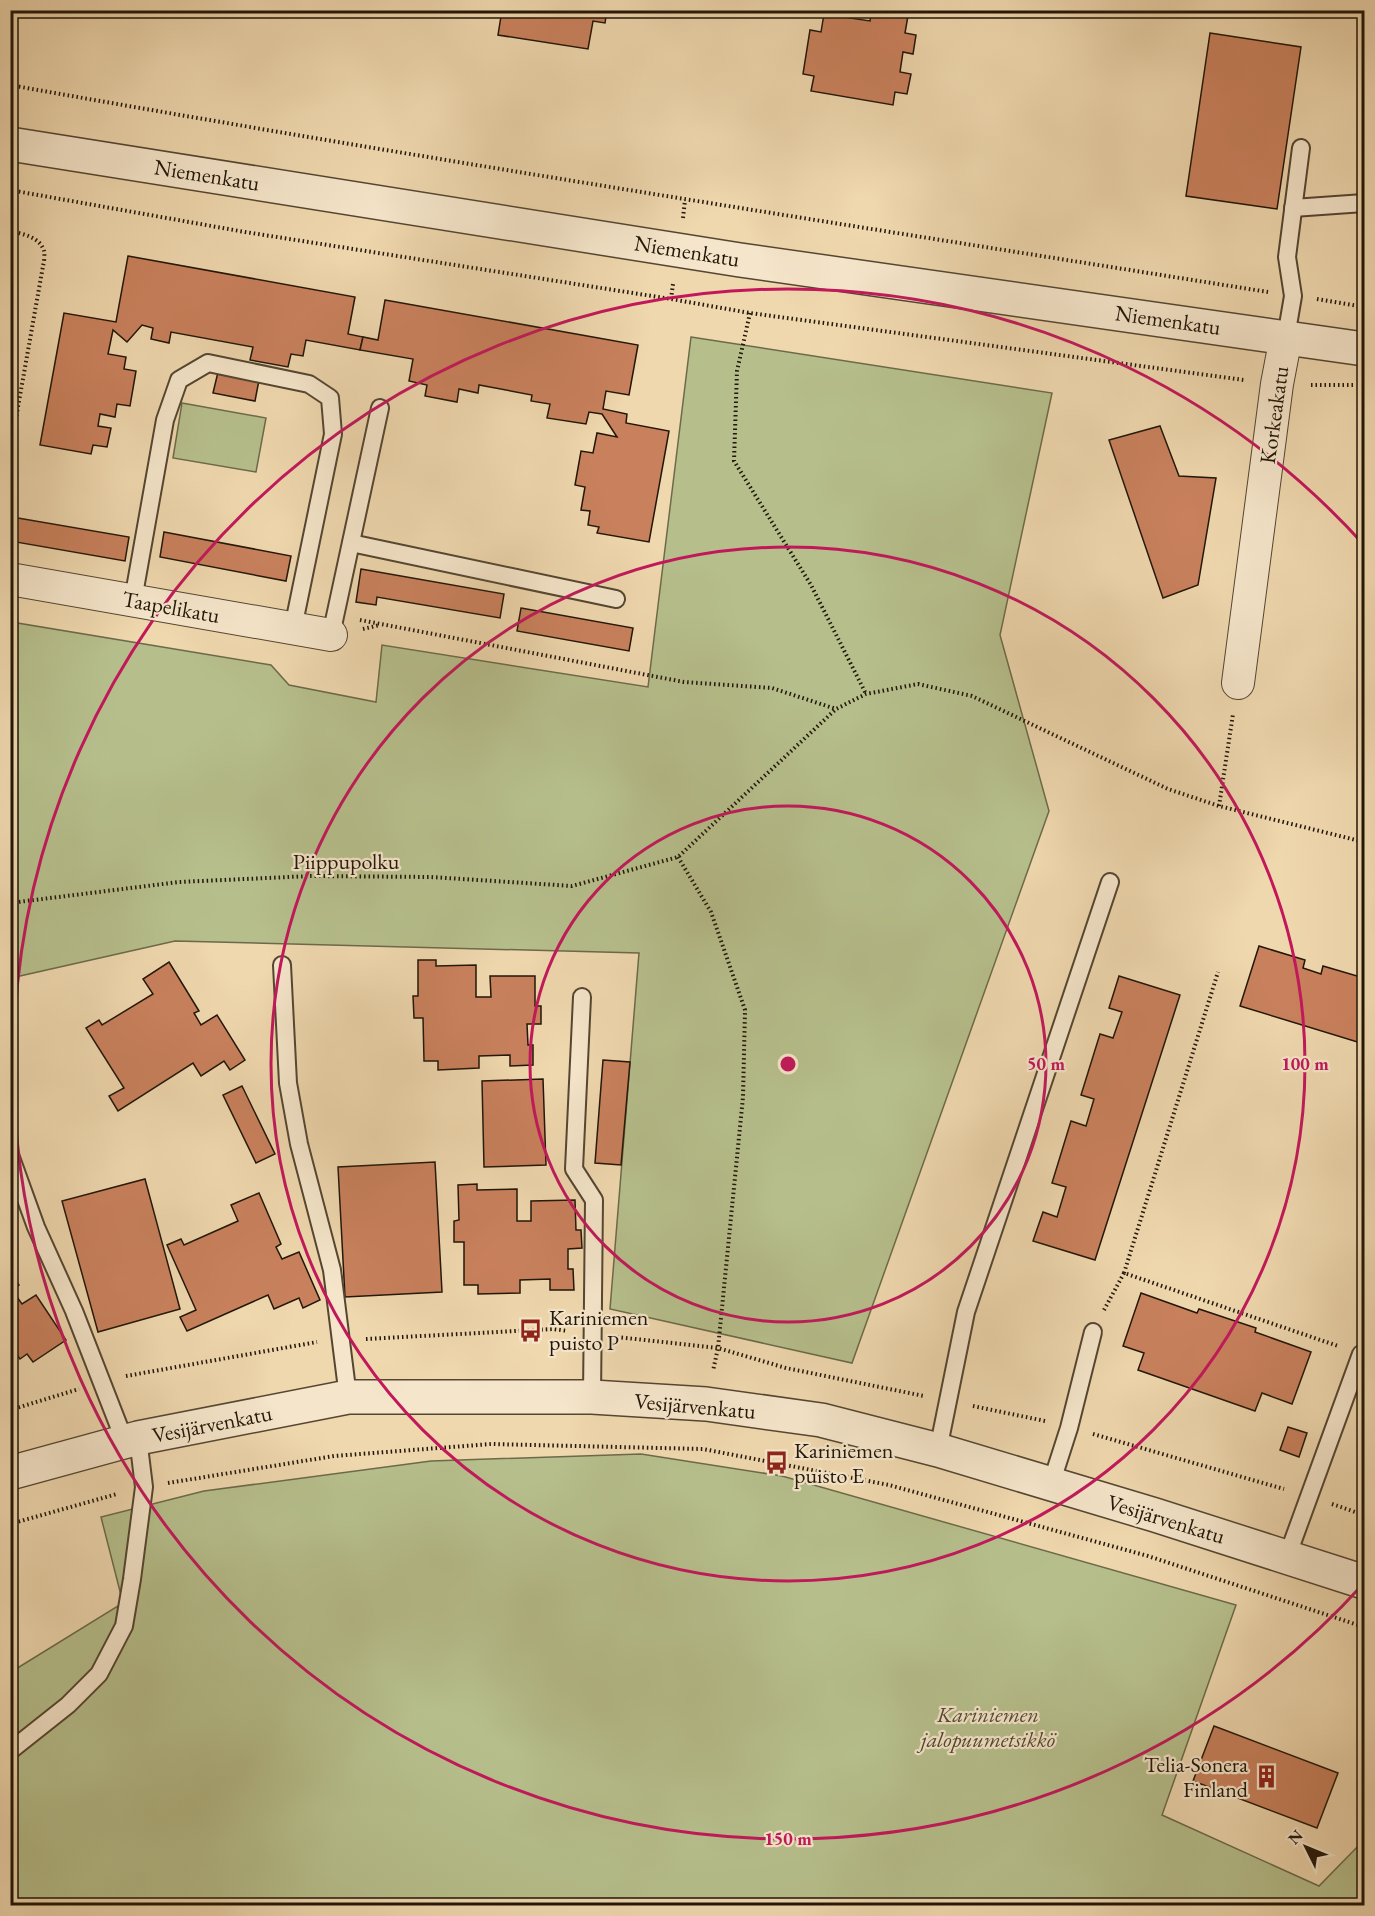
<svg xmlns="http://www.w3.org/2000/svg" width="1375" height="1916" viewBox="0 0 1375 1916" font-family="'EB Garamond',serif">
  <rect width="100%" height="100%" fill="#efd7ae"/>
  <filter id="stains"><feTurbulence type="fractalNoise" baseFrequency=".00333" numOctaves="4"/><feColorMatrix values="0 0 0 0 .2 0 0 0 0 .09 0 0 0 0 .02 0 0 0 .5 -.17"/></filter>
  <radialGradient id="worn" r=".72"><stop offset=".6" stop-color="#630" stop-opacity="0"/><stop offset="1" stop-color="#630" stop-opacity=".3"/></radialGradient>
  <g fill="#b6bf8c" stroke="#6c6a4a" stroke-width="1.5">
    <polygon points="691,337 1052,393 1000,635 1049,811 852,1363 610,1309 639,953 175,941 11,978 11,622 271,665 289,685 376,702 382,645 648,687"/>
    <polygon points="182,403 266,418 256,472 173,458"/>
    <polygon points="641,1454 782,1476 1236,1605 1162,1815 1319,1886 1364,1840 1364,1906 11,1906 11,1672 123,1603 101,1517 204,1491 431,1461"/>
  </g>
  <g fill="#c9815d" stroke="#211609" stroke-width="1.5">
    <polygon points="502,10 607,10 605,23 593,21 588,49 498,35"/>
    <polygon points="864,10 909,10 905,33 916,35 913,54 903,52 900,72 911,74 907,94 895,92 893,105 811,91 814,76 803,74 810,30 821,32 824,14 870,21 871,12"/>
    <polygon points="1210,33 1301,47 1277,209 1186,196"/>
    <polygon points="128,256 355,297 348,334 363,337 360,350 306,340 303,356 291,354 288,367 250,360 253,347 171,332 169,343 151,339 153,328 142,325 127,342 113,330 108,354 126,357 124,369 136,371 130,406 117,404 115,417 100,414 98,426 111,428 107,447 93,445 91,454 40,445 64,313 116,322"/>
    <polygon points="385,300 638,345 629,395 606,391 603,409 627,414 626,423 669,431 649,542 597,533 599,527 588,525 590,511 581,510 585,487 575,485 581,451 593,453 597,433 617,437 602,414 589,412 586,424 547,418 550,404 531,401 532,395 479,385 478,393 459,389 457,402 425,396 427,385 409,381 413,359 360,350 363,337 378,340"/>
    <polygon points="218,372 259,380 255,401 213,393"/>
    <polygon points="1160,426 1179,476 1216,478 1198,585 1163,598 1109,440"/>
    <polygon points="12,517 129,537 125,561 10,541"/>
    <polygon points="164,532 291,556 286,581 160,557"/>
    <polygon points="361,569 504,594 500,618 377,597 376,605 356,602"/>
    <polygon points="521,608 633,628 629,651 517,631"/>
    <polygon points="1259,946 1305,960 1303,968 1321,974 1323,966 1364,978 1364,1044 1240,1006"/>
    <polygon points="418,960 436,960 436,966 476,965 476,997 491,997 490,976 535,976 535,1006 541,1006 541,1024 527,1024 528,1045 533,1045 533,1065 510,1066 510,1055 479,1056 479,1068 438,1070 438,1061 424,1061 423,1018 414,1018 413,996 418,996"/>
    <polygon points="169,962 199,1011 194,1013 201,1025 217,1015 245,1060 230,1070 224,1061 201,1076 193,1063 118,1111 109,1096 124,1088 86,1028 99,1020 102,1025 153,994 143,979"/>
    <polygon points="1119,976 1180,995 1095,1260 1033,1241 1043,1212 1057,1217 1066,1187 1052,1183 1071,1121 1086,1126 1094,1099 1081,1095 1100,1034 1113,1038 1122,1012 1109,1008"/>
    <polygon points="603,1060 630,1062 621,1165 595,1163"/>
    <polygon points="543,1079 546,1165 484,1167 482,1081"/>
    <polygon points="242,1086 275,1154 256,1163 223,1095"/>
    <polygon points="435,1162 442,1292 345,1297 338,1167"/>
    <polygon points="145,1179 180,1309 98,1332 62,1201"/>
    <polygon points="477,1184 477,1190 517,1189 517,1221 531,1221 531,1201 575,1200 576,1230 581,1230 582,1248 568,1249 568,1269 573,1269 574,1290 550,1290 550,1279 520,1280 520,1293 478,1294 478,1285 464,1285 464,1242 454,1242 454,1221 459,1220 458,1185"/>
    <polygon points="259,1193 281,1244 276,1247 282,1259 299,1252 320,1300 303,1308 299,1298 274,1309 268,1295 187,1331 180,1317 196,1310 167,1245 181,1239 184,1245 238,1221 231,1205"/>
    <polygon points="10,1272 19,1285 12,1290 22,1304 36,1295 66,1340 33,1362 27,1354 20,1359 10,1345"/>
    <polygon points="1141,1293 1197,1313 1199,1309 1256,1328 1255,1332 1311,1352 1292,1404 1262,1393 1255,1411 1138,1370 1144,1353 1123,1346"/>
    <polygon points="1288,1427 1307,1433 1299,1457 1280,1450"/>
    <polygon points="1214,1726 1338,1773 1317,1828 1193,1781"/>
  </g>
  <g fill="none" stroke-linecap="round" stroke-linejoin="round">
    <defs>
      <g id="service">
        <polyline points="1293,208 1364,203"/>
        <polyline points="1286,337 1293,296 1287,257 1301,148"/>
        <polyline points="351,543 616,599"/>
        <polyline points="133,600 165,420 179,380 208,363 309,384 330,398 333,434 293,628"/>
        <polyline points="331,635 380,408"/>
        <polyline points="282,965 288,1083 299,1144 332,1270 348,1397"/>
        <polyline points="582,997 574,1169 594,1200 592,1397"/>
        <polyline points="10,1155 36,1227 74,1311 125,1442"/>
        <polyline points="938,1450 966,1312 1110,882"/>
        <polyline points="1051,1484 1069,1428 1093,1332"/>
        <polyline points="1287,1557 1361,1354"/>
        <polyline points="10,1751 68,1705 99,1674 124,1626 132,1579 144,1487 138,1438"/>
      </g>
      <g id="minor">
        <polyline points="10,579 331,635"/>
        <polyline points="1238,683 1277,384 1286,337"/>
      </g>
      <g id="tertiary">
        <polyline points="10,144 740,260 1364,349"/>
        <polyline points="10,1473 138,1438 348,1397 592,1397 706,1404 821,1420 938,1450 1155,1515 1364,1582"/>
      </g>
    </defs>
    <use href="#service" stroke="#544632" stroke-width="20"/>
    <use href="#minor" stroke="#544632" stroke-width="34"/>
    <use href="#tertiary" stroke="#544632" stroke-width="36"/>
    <g stroke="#211609" stroke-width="4" stroke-dasharray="1.5 3" stroke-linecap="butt">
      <path d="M10,85c418,75 838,140 1258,207"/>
      <polyline points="10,190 245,232 671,299 750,313 1244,380"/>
      <polyline points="683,218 685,200"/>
      <path d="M10,231c13,3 30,6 34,20 1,4 0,11 -1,15l-33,186"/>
      <polyline points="671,299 673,284"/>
      <polyline points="1317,299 1364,307"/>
      <polyline points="750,313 737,371 734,461 811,585 866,694"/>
      <polyline points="1311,385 1355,385"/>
      <polyline points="360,620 684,682 772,688 836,709"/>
      <polyline points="363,629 380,625"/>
      <polyline points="1219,806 1233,714"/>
      <polyline points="678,857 711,912 745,1010 743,1097 718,1348 713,1371"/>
      <polyline points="10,903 179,882 311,876 431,877 572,886 678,857 836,709 866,694 918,684 972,696 1168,789 1219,806 1364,842"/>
      <polyline points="1124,1273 1218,972"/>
      <polyline points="1104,1310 1124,1273 1338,1346"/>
      <polyline points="617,1337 718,1348 786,1368 924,1396"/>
      <polyline points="366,1339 553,1329 568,1331"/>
      <polyline points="126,1376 317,1342"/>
      <polyline points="973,1406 1045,1421"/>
      <polyline points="10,1410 79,1389"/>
      <polyline points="1093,1434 1284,1489"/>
      <polyline points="168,1483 334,1456 491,1444 703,1449 889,1485 1148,1556 1364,1627"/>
      <polyline points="1332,1504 1364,1515"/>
      <polyline points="10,1524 117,1494"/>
    </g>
    <use href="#service" stroke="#f5e5ca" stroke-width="16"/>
    <use href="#minor" stroke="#f5e5ca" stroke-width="32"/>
    <use href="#tertiary" stroke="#f5e5ca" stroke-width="33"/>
  </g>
  <g fill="none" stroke="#c2185b" stroke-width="3">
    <circle cx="788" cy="1064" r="258"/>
    <circle cx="788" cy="1064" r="517"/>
    <path d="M1364 1583A775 775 0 1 1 1364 545"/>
  </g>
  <defs>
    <symbol id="bus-bare" viewBox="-9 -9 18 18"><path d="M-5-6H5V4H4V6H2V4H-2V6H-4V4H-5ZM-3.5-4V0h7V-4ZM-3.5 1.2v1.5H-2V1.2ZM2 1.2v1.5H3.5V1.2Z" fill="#8f2418" stroke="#f5e5ca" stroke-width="2.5" paint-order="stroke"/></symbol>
    <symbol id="building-bare" viewBox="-9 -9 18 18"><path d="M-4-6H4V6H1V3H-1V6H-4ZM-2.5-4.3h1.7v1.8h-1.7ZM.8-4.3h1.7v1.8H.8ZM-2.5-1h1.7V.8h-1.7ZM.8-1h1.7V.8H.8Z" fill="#8f2418" stroke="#f5e5ca" stroke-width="2.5" paint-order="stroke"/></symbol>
  </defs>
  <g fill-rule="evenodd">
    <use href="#bus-bare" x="514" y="1314" width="33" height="33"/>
    <use href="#bus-bare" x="760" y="1446" width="33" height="33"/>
    <use href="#building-bare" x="1250" y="1760" width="33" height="33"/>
  </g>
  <g text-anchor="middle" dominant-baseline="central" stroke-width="4.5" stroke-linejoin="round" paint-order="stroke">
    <g font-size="22" fill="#211609" stroke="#f5e5ca">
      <text transform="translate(207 175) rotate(9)">Niemenkatu</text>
      <text transform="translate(687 251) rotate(9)">Niemenkatu</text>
      <text transform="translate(1168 320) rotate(8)">Niemenkatu</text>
      <text transform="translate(1274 415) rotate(-82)">Korkeakatu</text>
      <text transform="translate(171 607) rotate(10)">Taapelikatu</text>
      <text x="346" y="861">Piippupolku</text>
      <text transform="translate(695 1406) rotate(5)">Vesijärvenkatu</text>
      <text transform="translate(212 1424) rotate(-11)">Vesijärvenkatu</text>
      <text transform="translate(1166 1519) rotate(17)">Vesijärvenkatu</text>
    </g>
    <g font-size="22" fill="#211609" stroke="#f5e5ca" text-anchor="start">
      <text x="549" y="1317">Kariniemen<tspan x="549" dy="25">puisto P</tspan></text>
      <text x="794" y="1450">Kariniemen<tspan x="794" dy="25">puisto E</tspan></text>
      <text x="1248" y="1764" text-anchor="end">Telia-Sonera<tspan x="1248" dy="25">Finland</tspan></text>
    </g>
    <g font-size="22" font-style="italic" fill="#4e4930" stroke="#f5e5ca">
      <text x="988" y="1714">Kariniemen<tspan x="988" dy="25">jalopuumetsikkö</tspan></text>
    </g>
  </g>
  <circle cx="788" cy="1064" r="9" fill="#c2185b" stroke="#f5e5ca" stroke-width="3"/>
  <g font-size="18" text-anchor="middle" font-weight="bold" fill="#c2185b" stroke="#f5e5ca" stroke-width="4.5" stroke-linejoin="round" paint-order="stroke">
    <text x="1046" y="1070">50 m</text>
    <text x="1305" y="1070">100 m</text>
    <text x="788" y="1845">150 m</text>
  </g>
  <rect width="1375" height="1916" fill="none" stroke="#efd7ae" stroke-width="36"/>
  <rect x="12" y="12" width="1351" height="1892" fill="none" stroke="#211609" stroke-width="3"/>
  <rect x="18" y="18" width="1339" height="1880" fill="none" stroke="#211609" stroke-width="1.5"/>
  <g transform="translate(1306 1847) rotate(313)" stroke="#f5e5ca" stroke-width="4.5" paint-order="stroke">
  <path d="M0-4.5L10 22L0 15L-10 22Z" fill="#211609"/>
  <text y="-9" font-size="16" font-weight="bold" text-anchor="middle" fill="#211609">N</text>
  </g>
  <rect width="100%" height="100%" filter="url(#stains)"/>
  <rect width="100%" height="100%" fill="url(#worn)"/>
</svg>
